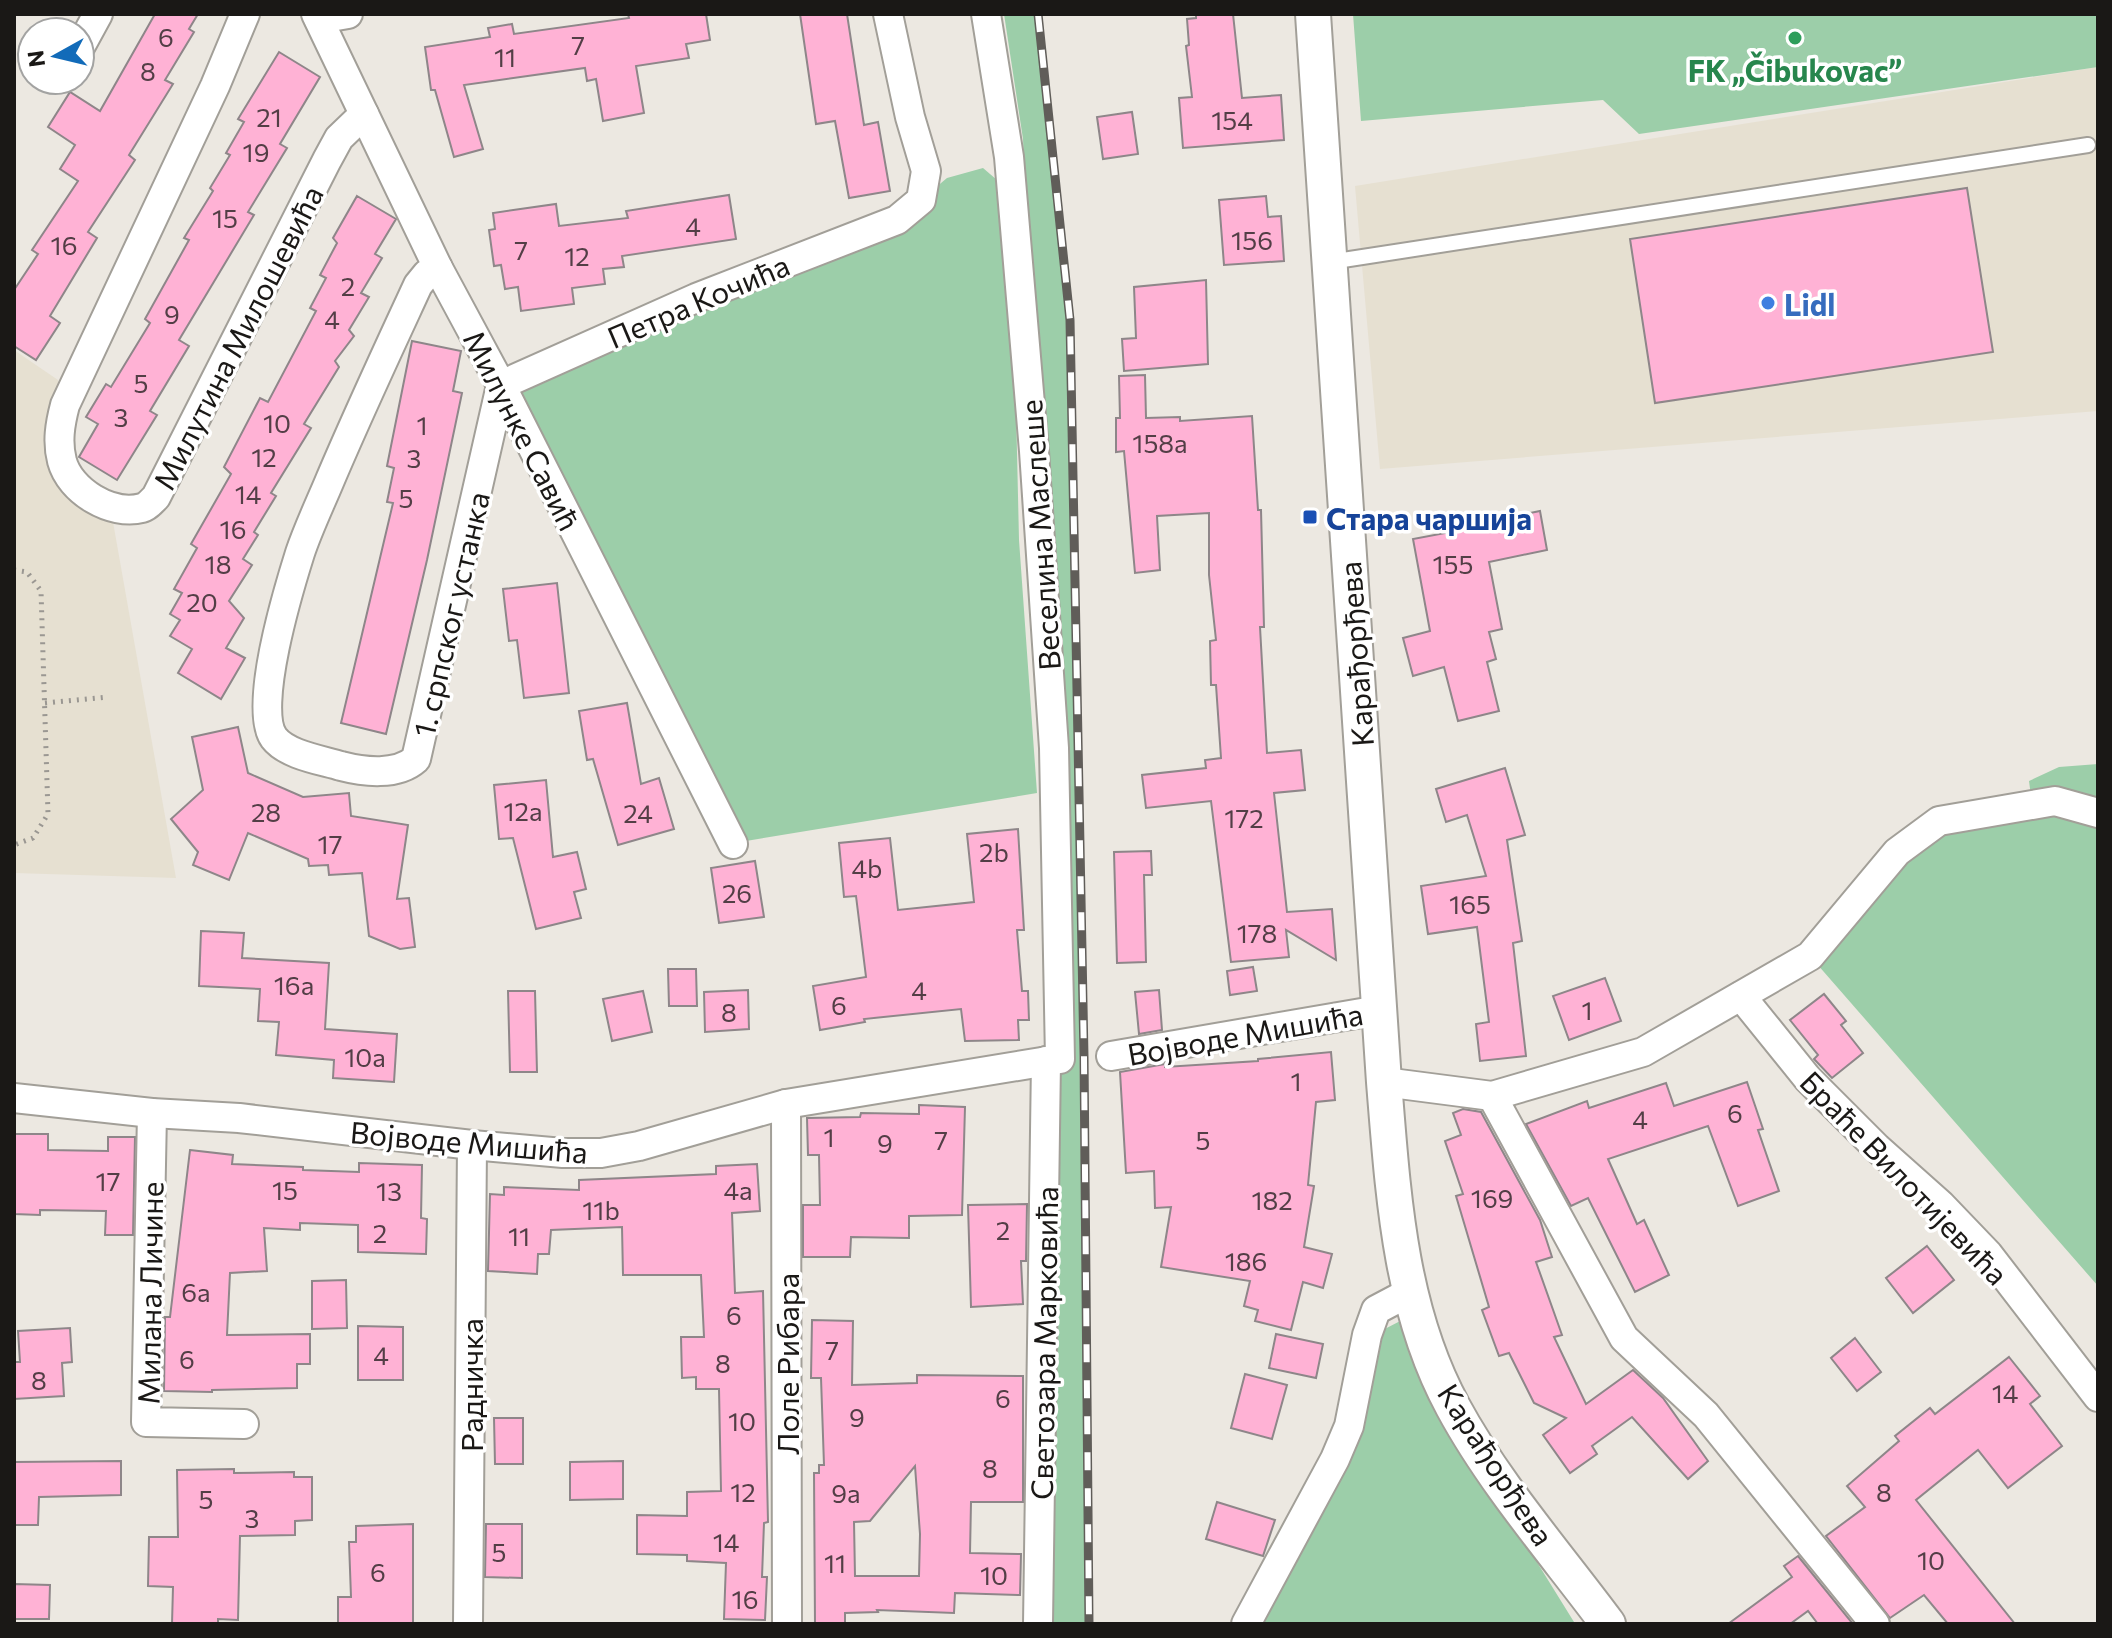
<svg xmlns="http://www.w3.org/2000/svg" width="2112" height="1638" viewBox="0 0 2112 1638" font-family="Commissioner,sans-serif">
  <rect width="100%" height="100%" fill="#ece8e1"/>
  <g fill="#e6e0d1">
    <polygon points="2098,67 2098,411 1380,469 1355,186"/>
    <polygon points="14,350 58,380 65,405 59,446 110,505 176,878 14,873"/>
  </g>
  <g fill="#9ccea9">
    <polygon points="1004,14 1038,14 1070,320 1087,1624 1040,1624 1059,1059 1023,139"/>
    <polygon points="1353,14 2098,14 2098,67 1639,134 1603,100 1361,121"/>
    <polygon points="983,168 997,180 1014,321 1019,540 1037,793 746,841 501,385 897,220 947,178"/>
    <polygon points="2098,764 2098,1286 1810,956 1939,821 2032,804 2029,781 2059,767"/>
    <polygon points="1408,1317 1514,1525 1574,1622 1257,1624 1375,1334"/>
  </g>
  <g fill="#ffb2d5" stroke="#8e8689" stroke-width="2" fill-rule="evenodd">
    <polygon points="155,14 198,14 189,29 194,32 165,80 173,84 129,155 135,160 88,232 97,238 50,316 60,323 36,360 14,346 14,290 38,254 32,250 78,181 60,169 75,145 48,127 70,92 100,111"/>
    <polygon points="628,14 706,14 710,40 686,44 689,58 636,66 644,113 603,121 596,79 587,81 585,68 464,85 483,149 454,157 435,90 431,90 425,47 490,37 488,28 512,24 514,34 629,18"/>
    <polygon points="800,14 847,14 864,125 878,122 890,191 849,198 835,121 816,124"/>
    <polygon points="1196,14 1233,14 1242,98 1281,95 1284,140 1183,148 1179,98 1192,97 1186,46 1189,45 1187,19 1196,18"/>
    <polygon points="279,52 320,77 280,144 287,148 248,212 254,215 179,340 189,346 150,411 157,415 117,480 79,457 98,424 86,417 106,384 111,387 150,323 145,319 189,240 184,238 213,191 210,188 230,155 226,153 244,122 238,119"/>
    <polygon points="1132,112 1138,154 1103,159 1097,117"/>
    <polygon points="1967,188 1993,352 1655,403 1630,239"/>
    <polygon points="729,195 736,239 622,256 624,267 603,269 605,284 572,288 574,304 521,311 518,287 505,289 501,265 494,266 489,230 495,229 493,213 556,204 559,226 628,218 626,211"/>
    <polygon points="357,196 396,219 375,254 382,258 361,293 369,297 349,330 354,336 335,361 339,367 304,424 311,428 271,493 276,496 254,532 258,535 243,559 252,565 229,601 244,618 226,648 245,658 221,699 178,673 192,649 170,636 180,620 170,614 182,593 174,589 197,548 191,544 231,474 224,467 260,398 268,402 316,311 310,308 326,278 320,275 337,243 333,238"/>
    <polygon points="1266,196 1268,217 1281,216 1284,261 1224,265 1219,200"/>
    <polygon points="1206,280 1208,364 1124,371 1122,339 1136,338 1134,287"/>
    <polygon points="412,341 461,351 453,391 462,393 427,560 386,734 341,723 393,503 387,502 394,468 387,466"/>
    <polygon points="1145,375 1146,418 1180,417 1180,421 1252,416 1258,510 1261,510 1264,627 1260,627 1267,753 1301,750 1305,790 1274,793 1287,912 1332,909 1336,960 1286,930 1289,957 1231,962 1211,801 1146,808 1142,775 1206,768 1205,760 1221,758 1216,685 1211,685 1210,641 1216,640 1209,575 1209,513 1157,516 1160,570 1135,573 1124,451 1116,452 1116,418 1120,418 1119,376"/>
    <polygon points="1540,511 1547,550 1489,562 1502,629 1489,632 1496,659 1487,662 1499,711 1458,721 1444,667 1413,676 1403,638 1430,631 1413,539 1493,524 1492,521"/>
    <polygon points="557,583 569,693 524,698 517,640 509,641 503,589"/>
    <polygon points="627,703 641,784 659,778 674,829 618,845 593,759 587,760 579,711"/>
    <polygon points="238,727 248,773 303,797 349,793 351,816 408,825 397,899 409,898 415,947 400,949 369,936 362,873 329,875 328,865 309,866 308,859 248,833 229,880 193,865 198,852 171,819 203,790 192,737"/>
    <polygon points="1505,768 1525,835 1507,840 1522,941 1513,943 1526,1056 1480,1061 1476,1024 1489,1022 1477,927 1428,934 1421,886 1486,876 1467,815 1446,822 1436,789"/>
    <polygon points="546,780 553,857 577,852 586,889 574,892 581,918 536,929 513,838 499,839 494,785"/>
    <polygon points="1018,829 1024,930 1017,930 1022,991 1028,991 1029,1020 1018,1020 1019,1040 965,1041 961,1009 864,1019 865,1022 820,1030 813,986 866,977 856,896 844,897 839,843 890,838 898,910 974,902 967,834"/>
    <polygon points="1151,851 1152,875 1144,875 1146,962 1117,963 1114,852"/>
    <polygon points="755,861 764,917 719,923 711,868"/>
    <polygon points="201,931 244,933 242,958 329,963 325,1029 397,1034 394,1082 333,1078 334,1060 276,1055 279,1022 258,1021 260,989 199,986"/>
    <polygon points="1253,967 1257,991 1230,995 1227,971"/>
    <polygon points="668,969 696,969 697,1006 669,1006"/>
    <polygon points="1605,978 1621,1021 1569,1040 1553,996"/>
    <polygon points="748,990 749,1029 705,1032 704,992"/>
    <polygon points="1159,990 1162,1030 1139,1034 1135,992"/>
    <polygon points="508,991 535,991 537,1072 510,1072"/>
    <polygon points="643,991 652,1032 612,1041 603,999"/>
    <polygon points="1824,994 1846,1021 1841,1025 1863,1053 1832,1078 1814,1059 1818,1055 1790,1020"/>
    <polygon points="1331,1052 1335,1100 1316,1102 1308,1185 1314,1186 1304,1247 1332,1254 1323,1288 1303,1282 1291,1330 1255,1321 1258,1310 1244,1306 1250,1281 1161,1267 1171,1207 1155,1208 1154,1171 1126,1173 1120,1072 1165,1064 1165,1067 1258,1061 1258,1059"/>
    <polygon points="1747,1082 1763,1129 1758,1130 1779,1191 1738,1206 1708,1126 1608,1159 1637,1224 1644,1220 1669,1275 1635,1292 1588,1198 1571,1206 1526,1124 1587,1101 1589,1108 1666,1083 1674,1106"/>
    <polygon points="919,1105 965,1107 962,1215 909,1216 909,1238 851,1237 850,1257 803,1257 803,1205 820,1205 819,1155 808,1155 807,1118 860,1117 861,1113 919,1114"/>
    <polygon points="1463,1109 1481,1112 1540,1220 1552,1257 1536,1262 1562,1335 1554,1337 1586,1404 1633,1370 1663,1398 1708,1461 1688,1479 1632,1417 1592,1446 1597,1454 1570,1473 1543,1435 1566,1418 1534,1403 1509,1353 1499,1356 1482,1310 1489,1307 1456,1196 1463,1194 1445,1141 1461,1135 1453,1113"/>
    <polygon points="14,1134 48,1134 48,1150 108,1151 108,1137 135,1137 133,1235 105,1235 106,1211 40,1210 40,1215 14,1214"/>
    <polygon points="190,1150 233,1155 232,1164 303,1167 303,1170 359,1172 359,1163 422,1165 421,1218 427,1219 426,1254 358,1252 358,1225 300,1223 300,1230 264,1228 267,1271 230,1273 227,1335 310,1334 310,1364 297,1364 297,1388 212,1390 212,1392 164,1391 165,1317 170,1317"/>
    <polygon points="757,1164 760,1211 732,1213 735,1293 763,1291 768,1522 764,1523 762,1577 767,1577 765,1620 724,1619 726,1563 687,1561 687,1555 637,1554 637,1515 687,1516 687,1492 721,1491 719,1389 696,1389 696,1377 682,1378 681,1337 704,1337 701,1275 623,1275 622,1227 551,1230 549,1254 538,1254 537,1274 488,1271 490,1194 504,1195 504,1187 579,1190 579,1180 716,1174 716,1166"/>
    <polygon points="1027,1204 1026,1261 1021,1261 1023,1304 971,1307 968,1205"/>
    <polygon points="1927,1246 1954,1280 1913,1313 1886,1278"/>
    <polygon points="346,1280 347,1328 312,1329 312,1281"/>
    <path d="M812,1320l41,1 -1,64 65,-2v-8l106,1v126h-52l-1,51 51,1 -1,41 -65,-2 -1,20 -77,-3 1,2 -33,1v11h-30l-1,-151h5v-8h5l-3,-87h-10zM915,1466l5,68 -1,42h-64l-1,-54 16,-1z"/>
    <polygon points="358,1326 403,1327 403,1380 358,1380"/>
    <polygon points="70,1328 72,1362 62,1363 64,1396 14,1399 14,1362 20,1362 18,1331"/>
    <polygon points="1276,1334 1323,1344 1316,1378 1269,1368"/>
    <polygon points="1855,1338 1881,1372 1857,1391 1831,1358"/>
    <polygon points="2009,1357 2040,1396 2030,1404 2062,1446 2008,1488 1978,1450 1916,1500 2015,1624 1948,1624 1924,1595 1890,1618 1826,1536 1865,1507 1847,1486 1899,1441 1895,1436 1930,1408 1935,1414"/>
    <polygon points="1245,1374 1287,1385 1272,1439 1231,1428"/>
    <polygon points="494,1418 523,1418 523,1464 495,1464"/>
    <polygon points="121,1461 121,1495 39,1497 38,1525 14,1525 14,1462"/>
    <polygon points="623,1461 623,1499 570,1500 570,1462"/>
    <polygon points="234,1469 234,1473 294,1472 294,1477 312,1477 312,1520 295,1521 295,1535 240,1536 238,1620 218,1619 218,1624 172,1624 173,1587 148,1586 149,1537 178,1537 177,1470"/>
    <polygon points="1217,1502 1275,1520 1263,1556 1206,1539"/>
    <polygon points="413,1524 413,1624 338,1624 338,1597 351,1597 349,1542 356,1542 356,1526"/>
    <polygon points="486,1524 522,1524 522,1578 485,1577"/>
    <polygon points="1798,1556 1853,1624 1818,1624 1808,1611 1790,1624 1728,1624 1792,1577 1784,1566"/>
    <polygon points="14,1584 50,1585 49,1619 14,1619"/>
  </g>
  <g fill="none" stroke-linecap="round" stroke-linejoin="round">
    <defs>
      <polyline id="service" points="1330,262 2088,145"/>
      <g id="minor">
        <path d="M245,14l-30,72 -150,319c-5,19 -8,37 -3,56 8,30 49,55 80,47 5,-1 10,-7 14,-11l171,-337 12,-22 25,-24"/>
        <polyline points="316,14 438,268 501,385 733,844"/>
        <polyline points="319,19 348,14"/>
        <polyline points="80,47 98,14"/>
        <path d="M438,268l-11,6 -9,11c-30,65 -60,129 -88,195 -10,24 -22,49 -30,73 -11,35 -48,156 -26,185 13,17 47,22 67,28 23,6 56,10 75,-7l85,-374 195,-87 201,-78 24,-20 5,-29 -16,-54 -22,-103"/>
        <polyline points="1741,996 1808,1079 1877,1148 1941,1205 1988,1254 2098,1397"/>
        <polyline points="1111,1056 1379,1010"/>
        <polyline points="1384,1082 1492,1096 1643,1052 1810,956 1897,852 1939,821 2055,801 2098,813"/>
        <polyline points="1492,1096 1624,1338 1706,1415 1875,1624"/>
        <polyline points="14,1098 152,1113 239,1118 472,1145 563,1153 601,1153 639,1146 786,1104 1060,1059 1054,748 1034,451 1009,157 986,14"/>
        <polyline points="786,1104 787,1624"/>
        <polyline points="152,1113 146,1422 244,1424"/>
        <polyline points="468,1624 472,1145"/>
        <polyline points="1038,1624 1046,1061"/>
        <polyline points="1246,1624 1335,1459 1349,1426 1367,1335 1376,1310 1410,1292"/>
      </g>
      <path id="tertiary" d="M1313,14l71,1068c9,110 15,226 69,325 41,76 103,147 155,217"/>
    </defs>
    <use href="#service" stroke="#a29f98" stroke-width="18"/>
    <use href="#minor" stroke="#a29f98" stroke-width="32"/>
    <use href="#tertiary" stroke="#a29f98" stroke-width="38"/>
    <g stroke="#9a9792" stroke-width="5" stroke-dasharray="2 6" stroke-linecap="butt">
      <polyline points="14,570 27,572 41,591 48,814 33,838 14,845"/>
      <polyline points="45,703 108,697"/>
    </g>
    <use href="#service" stroke="#fff" stroke-width="14"/>
    <use href="#minor" stroke="#fff" stroke-width="28"/>
    <use href="#tertiary" stroke="#fff" stroke-width="34"/>
    <defs>
      <polyline id="rail" points="1038,14 1070,320 1084,1057 1089,1624"/>
    </defs>
    <use href="#rail" stroke="#605d59" stroke-width="9"/>
    <use href="#rail" stroke="#fff" stroke-width="6" stroke-dasharray="18" stroke-linecap="butt"/>
  </g>
  <circle fill="#2e9e5b" stroke="#fff" stroke-width="3" cx="1795" cy="38" r="8"/>
  <circle fill="#3f7fe0" stroke="#fff" stroke-width="3" cx="1768" cy="303" r="8"/>
  <rect fill="#1a4fb4" stroke="#fff" stroke-width="3" x="1302" y="509" width="16" height="16" rx="4"/>
  <g text-anchor="middle" dominant-baseline="central" stroke-width="7" stroke-linejoin="round" paint-order="stroke">
    <g font-size="26" fill="#533e46">
      <text x="166" y="36">6</text>
      <text x="578" y="44">7</text>
      <text x="505" y="56">11</text>
      <text x="148" y="70">8</text>
      <text x="269" y="116">21</text>
      <text x="1232" y="119">154</text>
      <text x="256" y="151">19</text>
      <text x="225" y="217">15</text>
      <text x="693" y="225">4</text>
      <text x="1252" y="239">156</text>
      <text x="64" y="244">16</text>
      <text x="521" y="249">7</text>
      <text x="577" y="255">12</text>
      <text x="348" y="285">2</text>
      <text x="172" y="313">9</text>
      <text x="332" y="318">4</text>
      <text x="141" y="382">5</text>
      <text x="121" y="416">3</text>
      <text x="277" y="422">10</text>
      <text x="422" y="424">1</text>
      <text x="1160" y="442">158a</text>
      <text x="264" y="456">12</text>
      <text x="414" y="457">3</text>
      <text x="248" y="493">14</text>
      <text x="406" y="497">5</text>
      <text x="233" y="528">16</text>
      <text x="218" y="563">18</text>
      <text x="1453" y="563">155</text>
      <text x="202" y="601">20</text>
      <text x="523" y="810">12a</text>
      <text x="266" y="811">28</text>
      <text x="638" y="812">24</text>
      <text x="1244" y="817">172</text>
      <text x="330" y="843">17</text>
      <text x="994" y="851">2b</text>
      <text x="867" y="867">4b</text>
      <text x="737" y="892">26</text>
      <text x="1470" y="903">165</text>
      <text x="1257" y="932">178</text>
      <text x="294" y="984">16a</text>
      <text x="919" y="989">4</text>
      <text x="839" y="1004">6</text>
      <text x="1587" y="1009">1</text>
      <text x="729" y="1011">8</text>
      <text x="365" y="1056">10a</text>
      <text x="1296" y="1080">1</text>
      <text x="1735" y="1112">6</text>
      <text x="1640" y="1118">4</text>
      <text x="829" y="1136">1</text>
      <text x="941" y="1139">7</text>
      <text x="1203" y="1139">5</text>
      <text x="885" y="1142">9</text>
      <text x="108" y="1180">17</text>
      <text x="285" y="1189">15</text>
      <text x="738" y="1189">4a</text>
      <text x="389" y="1190">13</text>
      <text x="1492" y="1197">169</text>
      <text x="1272" y="1199">182</text>
      <text x="601" y="1209">11b</text>
      <text x="1003" y="1229">2</text>
      <text x="380" y="1232">2</text>
      <text x="519" y="1235">11</text>
      <text x="1246" y="1260">186</text>
      <text x="196" y="1291">6a</text>
      <text x="734" y="1314">6</text>
      <text x="832" y="1349">7</text>
      <text x="381" y="1354">4</text>
      <text x="187" y="1358">6</text>
      <text x="723" y="1362">8</text>
      <text x="39" y="1379">8</text>
      <text x="2005" y="1392">14</text>
      <text x="1003" y="1397">6</text>
      <text x="857" y="1416">9</text>
      <text x="742" y="1420">10</text>
      <text x="990" y="1467">8</text>
      <text x="743" y="1491">12</text>
      <text x="1884" y="1491">8</text>
      <text x="846" y="1492">9a</text>
      <text x="206" y="1498">5</text>
      <text x="252" y="1517">3</text>
      <text x="726" y="1541">14</text>
      <text x="499" y="1551">5</text>
      <text x="1931" y="1559">10</text>
      <text x="835" y="1562">11</text>
      <text x="378" y="1571">6</text>
      <text x="994" y="1574">10</text>
      <text x="745" y="1598">16</text>
    </g>
    <g font-size="30" font-weight="bold" fill="#27864d" stroke="#fff">
      <text x="1795" y="69">FK „Čibukovac”</text>
    </g>
    <g font-size="30" fill="#1a1816" stroke="#fff">
      <text transform="translate(698 300) rotate(-23)">Петра Кочића</text>
      <text transform="translate(237 337) rotate(-63)">Милутина Милошевића</text>
      <text transform="translate(523 430) rotate(63)">Милунке Савић</text>
      <text transform="translate(1039 535) rotate(-94)">Веселина Маслеше</text>
      <text transform="translate(450 614) rotate(-77)">1. српског устанка</text>
      <text transform="translate(1355 654) rotate(-94)">Карађорђева</text>
      <text transform="translate(1245 1033) rotate(-10)">Војводе Мишића</text>
      <text transform="translate(469 1141) rotate(5)">Војводе Мишића</text>
      <text transform="translate(1905 1177) rotate(46)">Браће Вилотијевића</text>
      <text transform="translate(149 1293) rotate(-89)">Милана Личине</text>
      <text transform="translate(1043 1343) rotate(-89)">Светозара Марковића</text>
      <text transform="translate(786 1364) rotate(-90)">Лоле Рибара</text>
      <text transform="translate(470 1385) rotate(-90)">Радничка</text>
      <text transform="translate(1497 1464) rotate(57)">Карађорђева</text>
    </g>
    <g font-size="30" font-weight="bold" fill="#366cbe" stroke="#fff" text-anchor="start">
      <text x="1784" y="303">Lidl</text>
    </g>
    <g font-size="30" font-weight="bold" fill="#164399" stroke="#fff" text-anchor="start">
      <text x="1326" y="517">Стара чаршија</text>
    </g>
  </g>
  <rect width="2112" height="1638" fill="none" stroke="#1a1816" stroke-width="32"/>
  <g transform="translate(56 56) rotate(262)"><circle r="38" fill="#ffffff" stroke="#a3a3a2" stroke-width="2"/>
  <path d="M0-6L14 30L0 20L-14 30Z" fill="#126bb9"/>
  <text y="-12" font-size="22" font-weight="bold" text-anchor="middle" fill="#1a1816">N</text>
  </g>
</svg>
